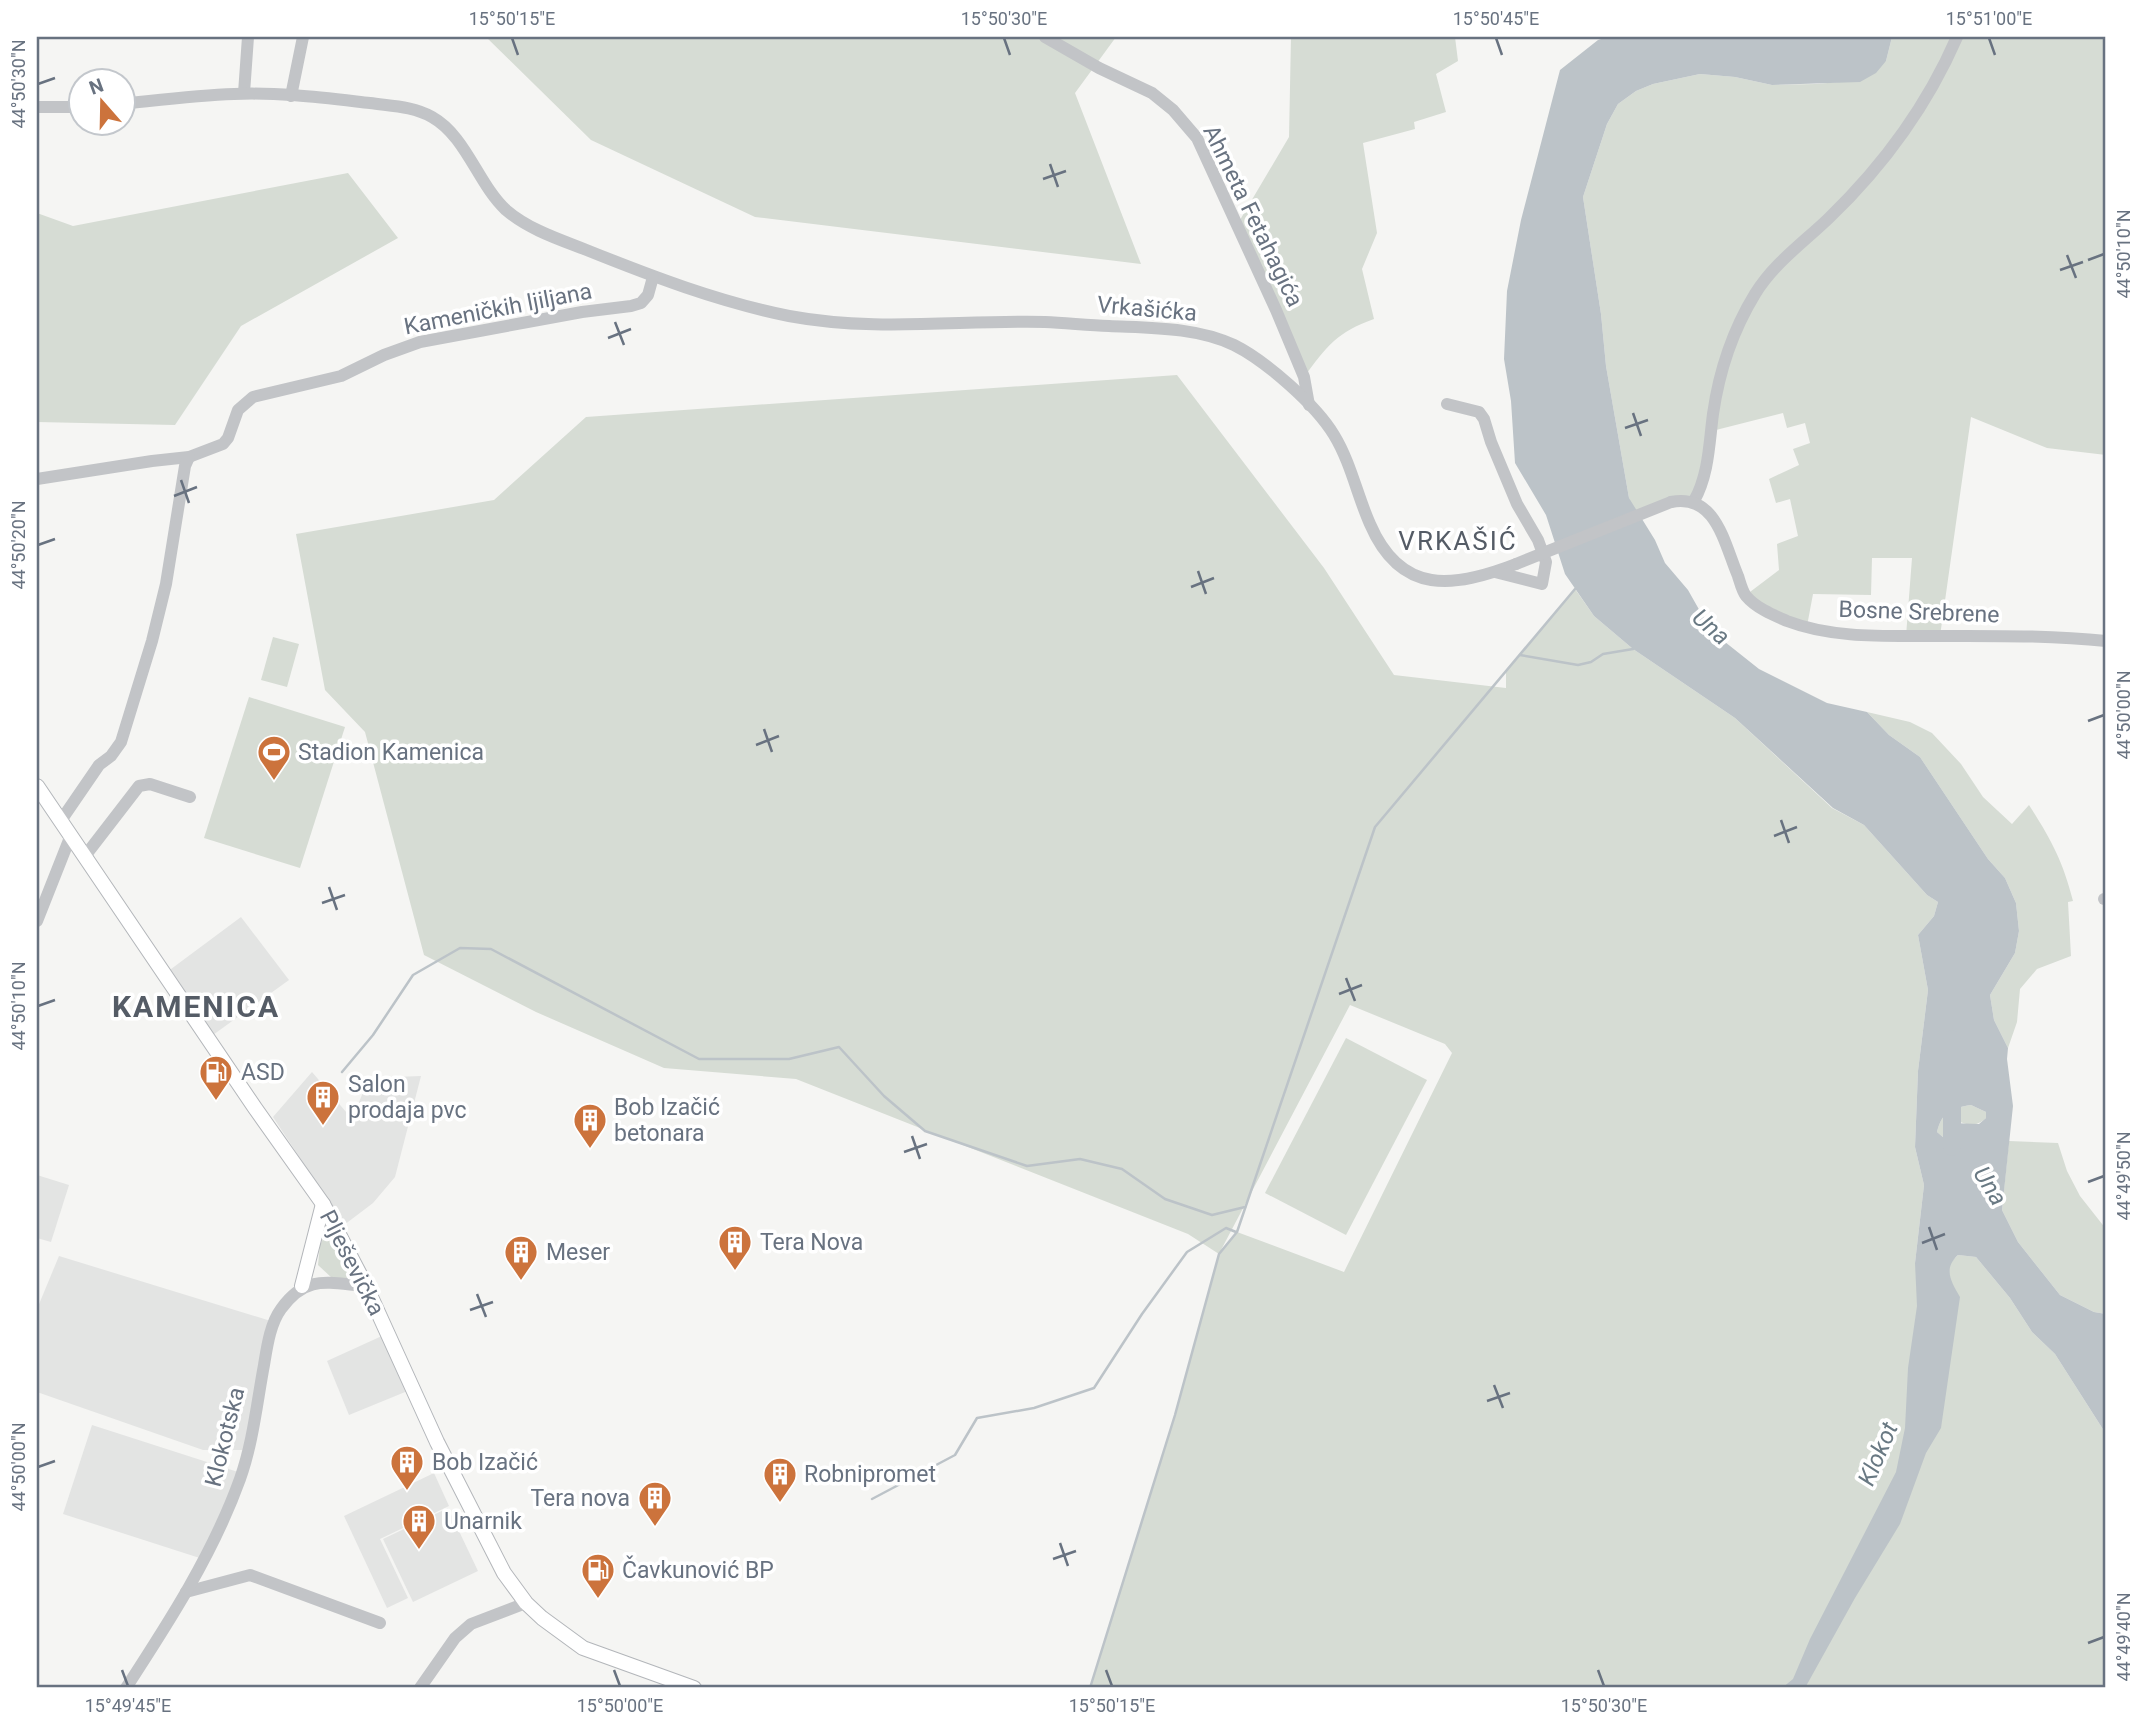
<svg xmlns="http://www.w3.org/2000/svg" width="2143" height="1725" viewBox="0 0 2143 1725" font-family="Roboto,sans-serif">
  <rect width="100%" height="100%" fill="#f5f5f3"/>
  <g fill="#e3e4e3">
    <polygon points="241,917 289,980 206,1040 163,975"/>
    <polygon points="312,1072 352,1119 369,1078 421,1076 395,1177 373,1203 344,1225 273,1117"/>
    <polygon points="37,1175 69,1185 51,1242 37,1238"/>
    <polygon points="59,1256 274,1322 247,1450 203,1450 37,1392 37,1309"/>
    <polygon points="384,1335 410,1390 349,1415 327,1361"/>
    <polygon points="92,1425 238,1472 209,1561 63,1514"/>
    <polygon points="434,1473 449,1506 380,1539 408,1598 387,1608 344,1516"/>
    <polygon points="448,1508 478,1571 413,1602 383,1539"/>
  </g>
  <g fill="#d6dcd4" fill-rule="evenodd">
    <polygon points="486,37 1116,37 1075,93 1141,264 755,217 591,140"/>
    <path d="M1291,37h164l3,24 -22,13 10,38 -32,10 1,7 -52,14 14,90 -15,36 12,50c-37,13 -47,27 -70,58l-67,-152 52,-88z"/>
    <polygon points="1892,37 2106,37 2106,455 2047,448 1971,417 1940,636 1906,636 1912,558 1872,558 1871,595 1813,594 1807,626 1746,595 1779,570 1777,544 1798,536 1790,499 1776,503 1769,479 1799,465 1793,449 1810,443 1805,423 1787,428 1783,413 1712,431 1694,501 1636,517 1629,498 1606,366 1601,314 1583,197 1607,124 1618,104 1636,91 1653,84 1700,74 1735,77 1772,85 1816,84 1839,82 1886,61"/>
    <polygon points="348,173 398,238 241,326 175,425 37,422 37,213 73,226"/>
    <path d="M1177,375l147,193 70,107 112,13v-16l69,-83 19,27 39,33 102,69 97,90 32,17 63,70 11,7 -4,14 -16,19 10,55 -10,81 -3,76 9,38 -9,78 37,-2 6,-6 18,2 34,41 22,34 23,22 51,80v254h-1016l85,-273 44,-161 -31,-20 -392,-155 -132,-11 -128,-56 -112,-57 -59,-223 -40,-42 -29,-156 198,-34 92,-83zM1350,1005l95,39 7,9 -108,219 -107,-40 -16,18z"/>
    <polygon points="273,637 299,644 287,687 261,680"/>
    <polygon points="249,697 345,727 300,868 204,838"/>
    <path d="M1867,712l43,10 22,11 29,31 22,33 29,27 17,-19c22,34 34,56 44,96l-5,1 3,54 -34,13 -17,20 -3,33 -9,26 -14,-28 -4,-25 25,-42 4,-22 -3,-28 -11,-25 -17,-19 -68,-102 -31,-22z"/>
    <polygon points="1346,1038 1427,1080 1346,1235 1265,1193"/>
    <path d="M1971,1105l15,7v6c-9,8 -15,8 -26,4l-10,5 -6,11 -7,-6c5,-20 14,-24 34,-27z"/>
    <polygon points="2009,1141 2058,1143 2067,1171 2080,1196 2106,1229 2106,1314 2094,1312 2060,1295 2018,1242 2002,1210"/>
    <polygon points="328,1229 357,1282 332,1278 318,1265 320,1245"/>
  </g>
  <path fill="#bcc3c8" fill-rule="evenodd" d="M1607,37h285l-6,24 -10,12 -16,9 -88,3 -37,-8 -35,-3 -47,10 -17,7 -18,13 -11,20 -24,73 18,117 5,52 23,132 26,42 10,23 23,27 13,23 24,29 34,27 68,34 40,9 22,23 31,22 68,102 17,19 11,25 3,28 -4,22 -25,42 4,25 14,28 -1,11 6,47 -11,104 16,32 42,53 34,17 12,2v120l-51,-80 -23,-22 -22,-34 -34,-41 -18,-2c-15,14 -7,26 2,42l-19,131 -15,25 -26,71 -45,74 -50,90h-23l11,-9 17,-40 86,-167 9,-44 3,-60 9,-62 -2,-43 9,-78 -9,-38 3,-76 10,-81 -10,-55 16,-19 4,-14 -11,-7 -63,-70 -31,-17 -98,-90 -102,-69 -39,-33 -29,-42 -19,-59 -31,-52 -4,-62 -7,-42 3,-68 14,-71 39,-150 38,-30zM1971,1105l15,7v6l-7,6 -28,-1 -7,15 -7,-6c5,-20 14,-24 34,-27z"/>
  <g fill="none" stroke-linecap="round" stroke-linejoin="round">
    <g stroke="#bcc3c8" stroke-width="2.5">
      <polyline points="1520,655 1578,665 1591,662 1603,654 1633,649"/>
      <polyline points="342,1072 373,1035 413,975 460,948 491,949 699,1059 789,1059 839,1047 884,1096 925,1131 1027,1166 1080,1159 1122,1169 1165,1199 1212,1215 1245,1207"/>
      <polyline points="872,1499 955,1455 977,1418 1034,1408 1094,1388 1142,1314 1187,1252 1226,1228 1236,1232"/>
      <polyline points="1090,1688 1175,1415 1219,1254 1237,1232 1375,827 1575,589"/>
    </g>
    <polyline stroke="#bcc3c8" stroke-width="18" points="1952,1039 1952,1147"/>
    <defs>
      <g id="major">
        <polyline points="37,786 255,1108 323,1204 366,1286 437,1442 504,1573 526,1603 542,1618 583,1648 694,1688"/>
        <polyline points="302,1286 323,1204"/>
      </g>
    </defs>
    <use href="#major" stroke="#b3b6ba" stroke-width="16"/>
    <g stroke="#c2c4c7" stroke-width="12">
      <polyline points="1045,37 1099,68 1152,93 1173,110 1197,138 1276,310 1304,377 1309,405"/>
      <polyline points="244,93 248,37"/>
      <polyline points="291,96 303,37"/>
      <path d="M122,104c38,-4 75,-9 112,-10 45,-2 91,4 136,9 20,3 43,3 62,14 34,19 46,67 74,93 22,19 52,29 78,39 67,27 135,53 205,67 85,16 170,4 256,6 21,1 42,3 64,4 41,2 87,1 125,19 32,16 82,60 100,90 17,28 23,60 36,89 31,72 84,64 146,40"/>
      <polyline points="37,107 80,107"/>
      <polyline points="1447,404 1479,412 1484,419 1491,442 1517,504 1538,540 1546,562 1542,584 1495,572"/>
      <polyline points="37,479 152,461 189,457 223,444 228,438 238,410 253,397 341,376 384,355 420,342 582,312 631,306 641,303 648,295 653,277"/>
      <path d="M1694,501c15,-27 15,-57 19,-87 6,-42 20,-84 42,-120 19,-31 48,-51 74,-76 54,-52 98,-112 128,-181"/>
      <path d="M1671,502c45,-9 53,41 67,74 2,6 4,15 8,20 10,12 27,19 41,25 44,17 96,15 143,15 59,0 118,-1 176,5"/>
      <polyline points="62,819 99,765 111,756 121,742 152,641 166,584 185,466 189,457"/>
      <polyline points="85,856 139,786 150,784 190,797"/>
      <polyline points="2104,899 2106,899"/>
      <polyline points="37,921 71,835"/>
      <polyline points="186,1592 250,1575 380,1623"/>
      <path d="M126,1688c43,-66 87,-134 114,-209 13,-36 17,-77 24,-114 3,-18 6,-41 17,-56 25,-35 47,-26 85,-23"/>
      <polyline points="420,1688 455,1638 471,1624 526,1603"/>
    </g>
    <use href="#major" stroke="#fff" stroke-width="14"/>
    <polyline stroke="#c2c4c7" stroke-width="12" points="1516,564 1671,502"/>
  </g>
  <path fill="none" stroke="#687280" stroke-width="2.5" d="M512,38l6,17M1004,38l6,17M1496,38l6,17M1989,38l6,17M38,84l17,-6M1050,164l8,23M1043,179l23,-8M2067,255l9,23M2088,260l16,-6M2060,270l23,-8M615,322l9,23M608,338l23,-9M1633,413l8,23M1625,428l23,-8M181,480l8,23M174,496l23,-9M38,545l17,-6M1198,571l8,23M1191,587l23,-9M2088,721l16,-6M764,729l8,23M756,745l23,-9M1781,820l8,23M1774,836l23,-9M329,887l8,23M322,903l23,-8M1346,978l9,23M1339,994l23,-9M38,1006l17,-6M912,1136l8,23M904,1152l23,-8M2088,1182l16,-6M1929,1227l8,23M1922,1243l23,-9M477,1294l9,23M470,1310l23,-8M1494,1385l9,23M1487,1401l23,-8M38,1467l17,-6M1060,1543l8,23M1053,1559l23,-8M2088,1643l16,-6M122,1670l6,16M614,1670l6,16M1106,1670l6,16M1598,1670l6,16"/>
  <defs>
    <symbol id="stadium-pin" viewBox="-11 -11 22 30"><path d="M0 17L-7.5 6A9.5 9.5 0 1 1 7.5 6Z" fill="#cc733c" stroke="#fff"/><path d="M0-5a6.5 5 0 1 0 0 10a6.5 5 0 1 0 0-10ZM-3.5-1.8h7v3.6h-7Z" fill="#fff"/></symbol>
    <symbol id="fuel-pin" viewBox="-11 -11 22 30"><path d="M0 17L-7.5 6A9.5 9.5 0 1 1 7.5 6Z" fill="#cc733c" stroke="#fff"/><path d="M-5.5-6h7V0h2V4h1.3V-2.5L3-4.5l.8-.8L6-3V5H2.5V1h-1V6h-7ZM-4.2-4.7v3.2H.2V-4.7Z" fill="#fff"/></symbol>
    <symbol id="building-pin" viewBox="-11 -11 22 30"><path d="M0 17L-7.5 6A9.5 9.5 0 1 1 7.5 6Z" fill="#cc733c" stroke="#fff"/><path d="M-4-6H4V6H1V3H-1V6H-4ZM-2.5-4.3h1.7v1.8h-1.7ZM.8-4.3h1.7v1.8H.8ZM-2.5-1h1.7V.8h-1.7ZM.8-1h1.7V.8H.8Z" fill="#fff"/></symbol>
  </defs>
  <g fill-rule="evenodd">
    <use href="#stadium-pin" x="255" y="733" width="38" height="52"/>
    <use href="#fuel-pin" x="197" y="1053" width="38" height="52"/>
    <use href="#building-pin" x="304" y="1078" width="38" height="52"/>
    <use href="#building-pin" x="571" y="1101" width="38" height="52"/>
    <use href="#building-pin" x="716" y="1223" width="38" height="52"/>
    <use href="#building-pin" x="502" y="1233" width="38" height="52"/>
    <use href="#building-pin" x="388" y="1443" width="38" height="52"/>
    <use href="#building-pin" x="761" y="1455" width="38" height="52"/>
    <use href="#building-pin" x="636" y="1479" width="38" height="52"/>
    <use href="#building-pin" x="400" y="1502" width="38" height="52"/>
    <use href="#fuel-pin" x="579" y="1551" width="38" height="52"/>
  </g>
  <g text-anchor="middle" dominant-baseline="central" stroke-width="7" stroke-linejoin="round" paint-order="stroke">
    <g font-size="23" fill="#687280" stroke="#fff">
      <text transform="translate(1253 216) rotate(64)">Ahmeta Fetahagića</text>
      <text transform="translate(498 309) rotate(-11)">Kameničkih ljiljana</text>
      <text transform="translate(1147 309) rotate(5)">Vrkašićka</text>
      <text transform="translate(1919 612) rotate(2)">Bosne Srebrene</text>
      <text transform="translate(352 1263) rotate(63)">Plješevička</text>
      <text transform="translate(225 1437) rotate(-76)">Klokotska</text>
    </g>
    <g font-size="23" fill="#687280" stroke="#fff" text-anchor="start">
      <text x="298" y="752">Stadion Kamenica</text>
      <text x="241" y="1072">ASD</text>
      <text x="348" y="1084">Salon<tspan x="348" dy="26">prodaja pvc</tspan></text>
      <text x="614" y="1107">Bob Izačić<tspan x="614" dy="26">betonara</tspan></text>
      <text x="760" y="1242">Tera Nova</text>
      <text x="546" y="1252">Meser</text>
      <text x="432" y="1462">Bob Izačić</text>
      <text x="804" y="1474">Robnipromet</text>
      <text x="630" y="1498" text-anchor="end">Tera nova</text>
      <text x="444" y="1521">Unarnik</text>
      <text x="622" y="1570">Čavkunović BP</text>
    </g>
    <g font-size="24" font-style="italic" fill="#697983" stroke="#fff">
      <text transform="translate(1711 627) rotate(41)">Una</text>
      <text transform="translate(1990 1186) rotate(58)">Una</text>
      <text transform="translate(1878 1454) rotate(-67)">Klokot</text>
    </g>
    <g font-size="26" letter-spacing="2" fill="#555c66" stroke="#fff">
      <text x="1458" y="541">VRKAŠIĆ</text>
    </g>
    <g font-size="30" font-weight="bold" letter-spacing="2" fill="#555c66" stroke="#fff">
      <text x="196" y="1006">KAMENICA</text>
    </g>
  </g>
  <rect width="2143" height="1725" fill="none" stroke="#ffffff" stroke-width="77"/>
  <g transform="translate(102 102) rotate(340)"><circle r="33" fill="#ffffff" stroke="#c3c7cc" stroke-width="2"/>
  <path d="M0-5L12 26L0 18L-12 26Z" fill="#cc733c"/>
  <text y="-10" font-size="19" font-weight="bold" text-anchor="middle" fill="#687280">N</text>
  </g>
  <rect x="38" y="38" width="2066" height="1648" fill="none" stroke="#687280" stroke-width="2.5"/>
  <g font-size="18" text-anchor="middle" fill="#687280">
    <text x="512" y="25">15°50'15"E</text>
    <text x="1004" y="25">15°50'30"E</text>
    <text x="1496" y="25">15°50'45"E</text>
    <text x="1989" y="25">15°51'00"E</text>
    <text transform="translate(19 84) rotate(-90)" y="6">44°50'30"N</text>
    <text transform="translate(2124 254) rotate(-90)" y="6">44°50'10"N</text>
    <text transform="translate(19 545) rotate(-90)" y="6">44°50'20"N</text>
    <text transform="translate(2124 715) rotate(-90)" y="6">44°50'00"N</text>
    <text transform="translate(19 1006) rotate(-90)" y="6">44°50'10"N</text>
    <text transform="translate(2124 1176) rotate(-90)" y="6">44°49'50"N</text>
    <text transform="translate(19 1467) rotate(-90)" y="6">44°50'00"N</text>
    <text transform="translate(2124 1637) rotate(-90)" y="6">44°49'40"N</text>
    <text x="128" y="1712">15°49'45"E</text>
    <text x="620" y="1712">15°50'00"E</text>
    <text x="1112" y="1712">15°50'15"E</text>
    <text x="1604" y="1712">15°50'30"E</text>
  </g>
</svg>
